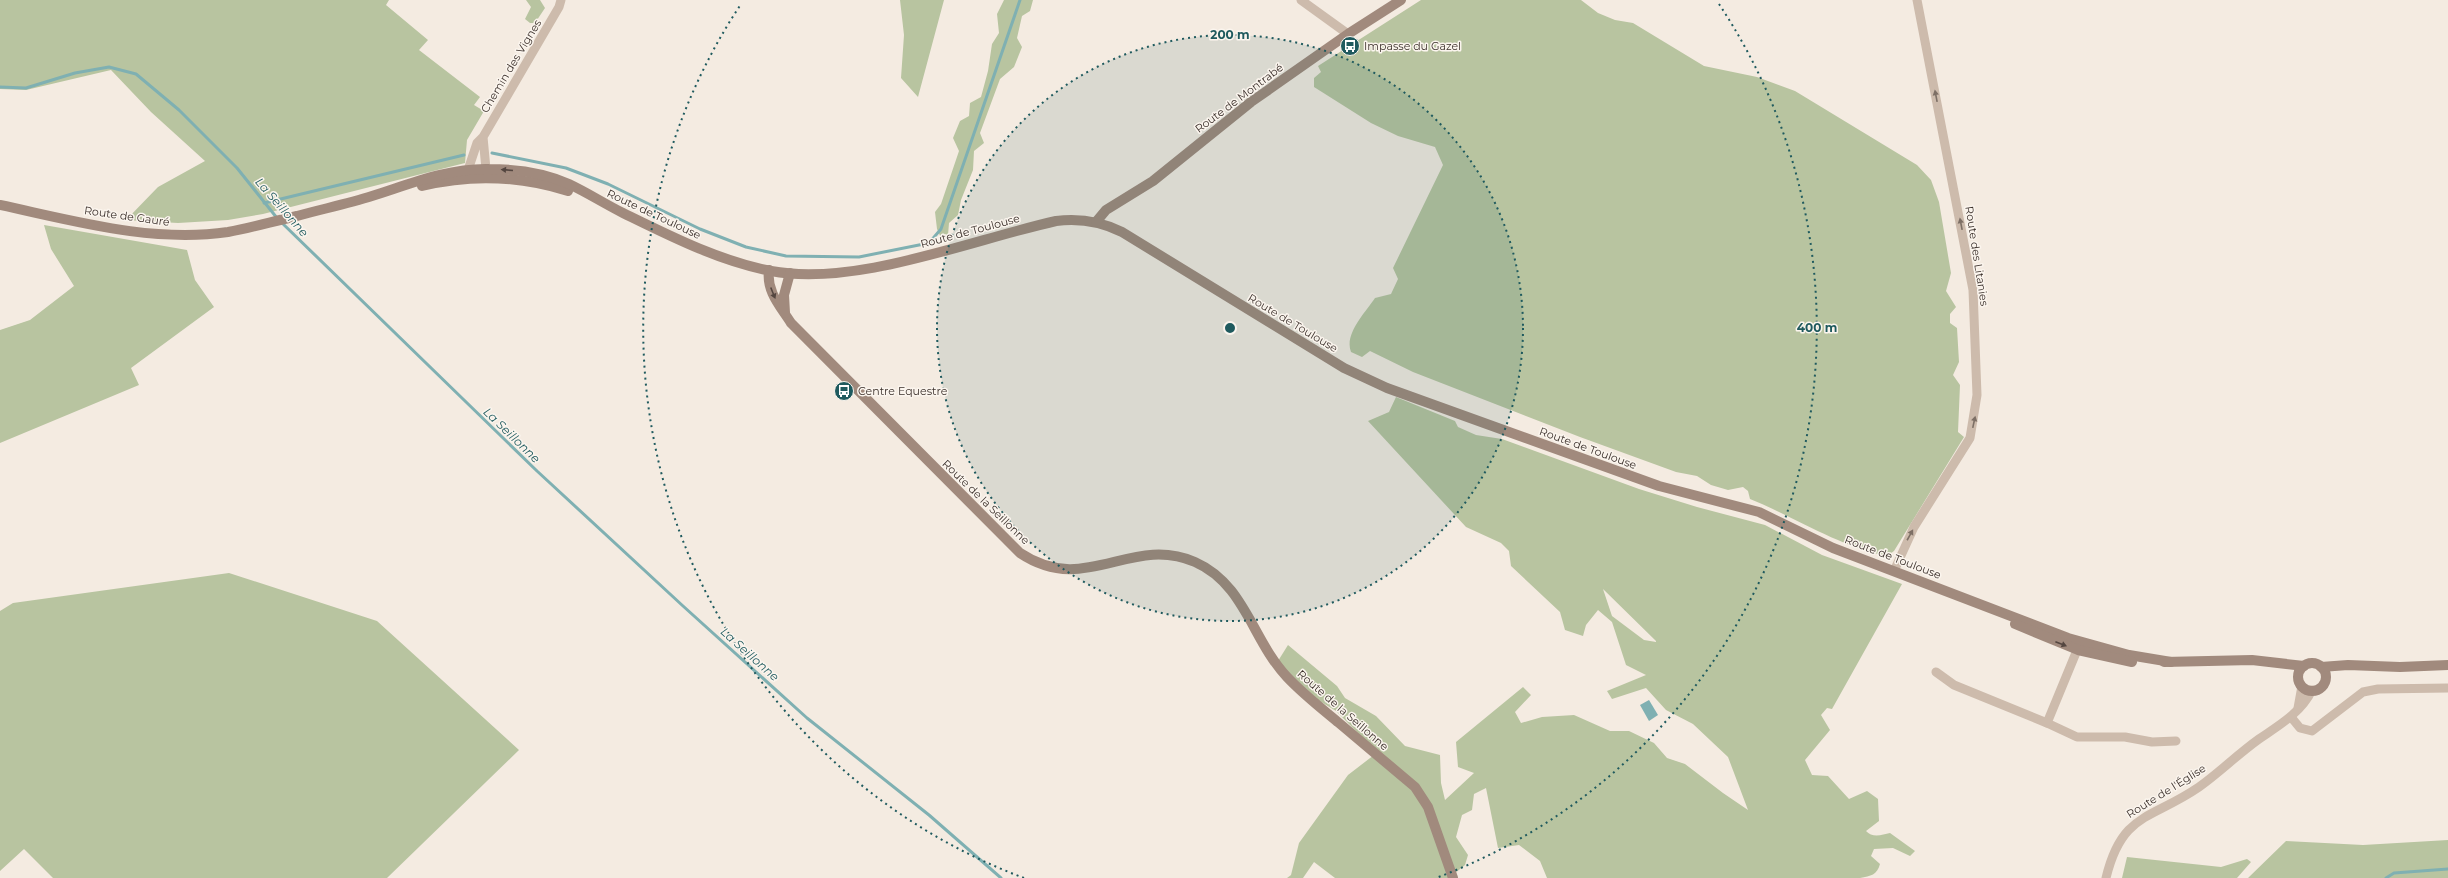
<svg xmlns="http://www.w3.org/2000/svg" width="2448" height="878" viewBox="0 0 2448 878" font-family="Montserrat,sans-serif">
  <rect width="100%" height="100%" fill="#f4ebe1"/>
  <g fill="#b8c4a0" fill-rule="evenodd">
    <polygon points="0,0 389,0 386,5 428,40 419,50 480,97 474,105 484,111 467,140 465,163 263,214 228,220 178,223 126,220 158,187 205,161 151,112 111,70 26,90 0,89"/>
    <polygon points="526,0 540,0 545,8 535,23 530,23 525,19 531,7"/>
    <polygon points="900,0 944,0 918,97 901,78 904,35"/>
    <polygon points="1004,0 1033,0 1030,11 1022,16 1017,38 1022,47 1014,67 1000,79 980,133 984,143 974,151 973,170 961,200 958,215 949,223 948,235 942,240 937,229 935,212 941,204 959,151 953,138 960,121 969,116 970,103 981,97 988,71 992,44 999,33 997,14"/>
    <path d="M1421,0h160l17,13 17,7 18,3 71,43 53,11 38,14 122,74 14,15 8,22 12,71 -5,18 10,16 -6,7v9l7,5 2,34 -6,13 7,10 -2,47 6,5 -70,114 -7,5c-49,-10 -92,-39 -137,-57l-2,-8 -5,-4 -15,3 -17,-5 -14,-9 -21,-4 -96,-35 -167,-65 -43,-21 -8,6 -11,-5c-7,-18 14,-39 24,-54l16,-4 7,-15 -5,-11 50,-103 -8,-18 -37,-11 -27,-13 -57,-36v-9l7,-6 -3,-6z"/>
    <polygon points="44,225 187,250 195,280 214,307 131,368 139,385 0,443 0,330 30,320 74,286 51,249"/>
    <path d="M1396,397l59,24 3,6 18,8 26,4 137,50 58,18 68,18 57,30 80,29 -70,125 -5,-1 -6,7 9,15 -25,30 7,15 16,1 21,23 18,-8 11,8 1,22 -13,10c6,7 16,4 24,2l25,18 -5,5 -17,-8 -19,1 -3,7 9,8c-3,11 -9,12 -20,14h-313l-7,-17 -21,-16 -21,3 -12,-60 -12,6 -2,16 -10,5 -6,22 12,18 -3,10 -16,13h-114l-21,-16 -11,16h-16l4,-3 8,-32 49,-68 26,-20 -13,-19 -25,-25 -36,-22 -22,-28 10,-16 49,41 8,12 31,18 29,30 35,9 1,28 4,17 29,-27 -16,-6 -2,-25 67,-55 8,8 -16,17 6,11 21,-6 32,-2 36,16h19l25,12 13,15 18,6 38,29 25,17 -20,-53 -35,-33 -27,-14 -20,-22 -34,11 -5,-8 39,-16 -20,-10 -14,-43 -14,-12 -12,15 -3,11 -18,-6 -5,-18 -49,-46 -2,-15 -8,-8 -35,-16 -98,-106 21,-9zM1603,589l53,52v1l-12,-2 -32,-24z"/>
    <polygon points="229,573 377,621 519,750 387,878 53,878 24,849 0,871 0,611 13,603"/>
    <polygon points="2448,840 2448,878 2248,878 2286,841 2363,845"/>
    <polygon points="2127,857 2221,867 2247,859 2251,862 2237,878 2122,878"/>
  </g>
  <polygon fill="#7fb0b2" points="1649,700 1658,715 1649,721 1640,705"/>
  <g fill="none" stroke-linecap="round" stroke-linejoin="round">
    <g stroke="#7fb0b2" stroke-width="3">
      <polyline points="0,87 26,88 75,73 109,67 136,74 179,110 237,168 277,218"/>
      <polyline points="492,153 566,168 608,184 700,229 746,247 786,256 859,257 929,243 941,229 1020,0"/>
      <polyline points="264,203 464,155"/>
      <polyline points="281,222 537,471 683,606 807,718 929,815 1001,878"/>
      <polyline points="2386,878 2394,873 2448,869"/>
    </g>
    <g stroke="#cdbbac" stroke-width="9">
      <polyline points="1301,0 1348,34"/>
      <polyline points="483,137 486,169 477,177 469,170 469,167 477,143 483,137 559,7 561,0"/>
      <polyline points="1894,571 1914,527 1970,438 1977,395 1973,290 1917,0"/>
      <polyline points="2080,643 2047,723 2077,737 2125,737 2152,742 2176,741"/>
      <polyline points="1936,672 1954,685 2047,723"/>
      <polyline points="2298,708 2302,686"/>
      <polyline points="2291,717 2300,728 2312,731 2363,692 2378,689 2448,688"/>
      <path d="M2106,878c16,-66 45,-58 93,-91 21,-15 39,-33 60,-48 19,-13 42,-26 53,-49"/>
    </g>
    <g stroke="#a18a7d" stroke-width="10">
      <path d="M422,186c49,-12 98,-10 146,5"/>
      <path d="M0,205c75,16 151,38 228,27 23,-4 46,-11 69,-16 25,-7 50,-12 75,-20 38,-12 76,-28 117,-27 27,0 56,4 80,15 19,9 36,20 54,29 47,23 96,48 148,58 85,16 200,-31 285,-50 24,-3 44,0 66,11l222,136 43,20 272,98 100,26 74,36 235,90 61,17 42,7"/>
      <polyline points="1096,222 1106,210 1153,181 1251,102 1348,34 1401,0"/>
      <path d="M769,270c-3,22 12,37 22,53l229,230c66,44 110,-19 175,9 50,22 57,78 92,115 16,17 34,31 52,46 26,22 51,43 76,64l13,20 25,71"/>
      <polyline points="785,313 784,295 790,273"/>
      <polyline points="2015,624 2078,650 2132,662"/>
      <polyline points="2164,662 2252,660 2304,666"/>
      <circle cx="2312" cy="677" r="14"/>
      <polyline points="2321,667 2348,665 2400,667 2448,665"/>
    </g>
  </g>
  <defs><path id="oneway-solid" d="M-6-.8H1V-3.2L6.5 0L1 3.2V.8H-6Z"/></defs>
  <g fill="#7d6f65">
    <use href="#oneway-solid" transform="translate(1936 96) rotate(-101)"/>
    <use href="#oneway-solid" transform="translate(1961 224) rotate(-101)"/>
    <use href="#oneway-solid" transform="translate(1974 422) rotate(-78)"/>
    <use href="#oneway-solid" transform="translate(1910 535) rotate(-61)"/>
  </g>
  <g fill="#544640">
    <use href="#oneway-solid" transform="translate(507 170) rotate(-175)"/>
    <use href="#oneway-solid" transform="translate(773 293) rotate(68)"/>
    <use href="#oneway-solid" transform="translate(2061 644) rotate(21)"/>
  </g>
  <circle cx="1230" cy="328" r="293" fill="#1f5a5e" fill-opacity=".12"/>
  <g fill="none" stroke="#1f5a5e" stroke-width="2" stroke-dasharray="2 4">
    <circle cx="1230" cy="328" r="293"/>
    <path d="M1024 878A587 587 0 0 1 741 4M1719 4A587 587 0 0 1 1436 878"/>
  </g>
  <defs>
    <symbol id="bus-disc" viewBox="-11 -11 22 22"><circle r="9.5" fill="#1f5a5e" stroke="#fbf5ee"/><path d="M-5-6H5V4H4V6H2V4H-2V6H-4V4H-5ZM-3.5-4V0h7V-4ZM-3.5 1.2v1.5H-2V1.2ZM2 1.2v1.5H3.5V1.2Z" fill="#fff"/></symbol>
  </defs>
  <g fill-rule="evenodd">
    <use href="#bus-disc" x="1339" y="35" width="22" height="22"/>
    <use href="#bus-disc" x="833" y="380" width="22" height="22"/>
  </g>
  <g text-anchor="middle" dominant-baseline="central" stroke-width="3" stroke-linejoin="round" paint-order="stroke">
    <g font-size="11" fill="#3b302b" stroke="#fbf5ee" text-anchor="start">
      <text x="1364" y="46">Impasse du Gazel</text>
      <text x="858" y="391">Centre Equestre</text>
    </g>
    <g font-size="11" fill="#3b302b" stroke="#fbf5ee">
      <text transform="translate(511 66) rotate(-59)">Chemin des Vignes</text>
      <text transform="translate(1239 98) rotate(-37)">Route de Montrabé</text>
      <text transform="translate(654 214) rotate(25)">Route de Toulouse</text>
      <text transform="translate(127 216) rotate(8)">Route de Gauré</text>
      <text transform="translate(970 231) rotate(-15)">Route de Toulouse</text>
      <text transform="translate(1977 256) rotate(81)">Route des Litanies</text>
      <text transform="translate(1293 323) rotate(31)">Route de Toulouse</text>
      <text transform="translate(1588 448) rotate(20)">Route de Toulouse</text>
      <text transform="translate(986 502) rotate(44)">Route de la Seillonne</text>
      <text transform="translate(1893 557) rotate(21)">Route de Toulouse</text>
      <text transform="translate(1343 710) rotate(41)">Route de la Seillonne</text>
      <text transform="translate(2166 791) rotate(-32)">Route de l'Église</text>
    </g>
    <g font-size="12" font-style="italic" fill="#1f5a5e" stroke="#fbf5ee">
      <text transform="translate(282 207) rotate(49)">La Seillonne</text>
      <text transform="translate(512 435) rotate(44)">La Seillonne</text>
      <text transform="translate(750 654) rotate(42)">La Seillonne</text>
    </g>
  </g>
  <circle cx="1230" cy="328" r="6" fill="#1f5a5e" stroke="#fbf5ee" stroke-width="2"/>
  <g font-size="12" text-anchor="middle" font-weight="bold" fill="#1f5a5e" stroke="#fbf5ee" stroke-width="3" stroke-linejoin="round" paint-order="stroke">
    <text x="1230" y="39">200 m</text>
    <text x="1817" y="332">400 m</text>
  </g>
</svg>
